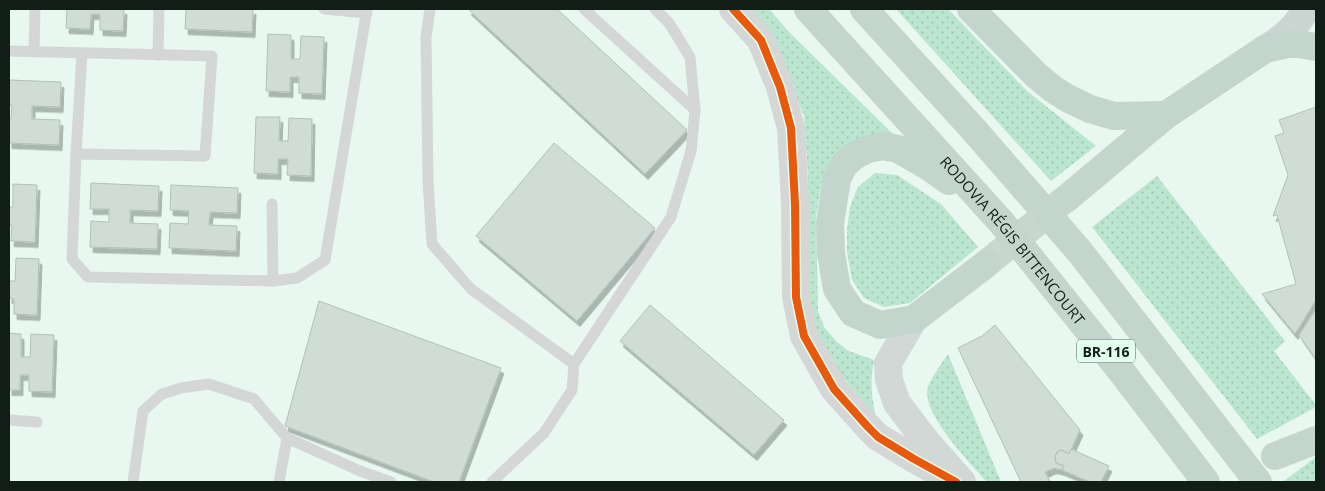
<svg xmlns="http://www.w3.org/2000/svg" width="1325" height="491" viewBox="0 0 1325 491" font-family="'Open Sans',sans-serif">
  <defs>
    <pattern id="grass-dots" width="8" height="8" patternUnits="userSpaceOnUse" patternTransform="scale(1.25)"><rect width="8" height="8" fill="#bae5cf"/><path d="M2 2h.1M6 6h.1" fill="none" stroke="#9fc4b1" stroke-width="1.8" stroke-linecap="round"/></pattern>
    <filter id="shadow"><feDropShadow dx="3" dy="5.5" stdDeviation="0" flood-color="#0004"/></filter>
  </defs>
  <rect width="100%" height="100%" fill="#e8f8f0"/>
  <g fill="url(#grass-dots)">
    <path d="M749,9h20l20,23 104,102 -51,21 -20,28 -6,32 2,96 6,16 13,15 12,9 25,9c-4,21 -3,36 2,57l-40,-48 -28,-54v-139l-4,-60 -15,-39z"/>
    <polygon points="896,9 948,9 1027,91 1096,146 1051,181"/>
    <polygon points="875,173 897,175 941,204 978,247 910,303 884,307 864,298 852,280 847,252 847,230 850,207 858,187"/>
    <polygon points="1157,176 1285,341 1274,351 1316,405 1316,407 1257,439 1092,227"/>
    <path d="M948,354l53,128h-14c-16,-18 -67,-70 -59,-95 2,-7 15,-26 20,-33z"/>
    <polygon points="1316,457 1316,482 1286,482 1284,481"/>
  </g>
  <g fill="#d0ddd6" stroke="#b2c0b9" filter="url(#shadow)">
    <polygon points="67,9 124,9 123,31 100,30 100,14 91,14 90,29 66,28"/>
    <polygon points="186,9 253,9 252,32 185,29"/>
    <polygon points="468,9 557,9 687,130 645,174"/>
    <polygon points="268,34 291,35 291,59 300,59 301,36 324,37 322,94 299,93 299,77 290,77 290,92 266,91"/>
    <polygon points="9,80 61,82 60,107 32,106 32,119 60,120 59,145 9,143 9,118 11,118 12,105 9,105"/>
    <polygon points="1316,107 1316,300 1295,334 1262,294 1296,284 1277,215 1273,216 1288,175 1275,136 1284,133 1279,120"/>
    <polygon points="256,117 280,117 279,141 288,141 289,118 312,119 311,176 287,175 288,159 278,159 278,174 254,173"/>
    <polygon points="554,143 655,228 577,321 476,236"/>
    <polygon points="91,183 159,186 158,211 130,210 130,223 158,224 157,249 90,247 91,221 109,222 109,209 90,209"/>
    <polygon points="13,184 37,185 35,242 11,241 12,225 9,225 9,207 13,207"/>
    <polygon points="171,185 238,188 237,213 210,212 209,225 237,226 236,251 169,248 170,223 188,224 189,211 170,210"/>
    <polygon points="16,258 39,259 37,315 14,314 14,299 9,298 9,281 15,281"/>
    <polygon points="319,301 501,368 459,482 434,482 285,426"/>
    <polygon points="650,305 784,420 754,455 620,341"/>
    <polygon points="1316,309 1316,359 1299,335"/>
    <polygon points="995,325 1080,430 1069,454 1061,450 1057,452 1055,457 1056,463 1064,466 1062,470 1054,468 1045,472 1050,482 1021,482 958,348 982,336"/>
    <polygon points="9,333 21,334 21,357 30,357 31,334 54,335 52,392 29,391 29,375 20,375 20,390 9,390"/>
    <polygon points="1071,449 1109,466 1101,482 1090,482 1062,470 1064,466 1056,463 1055,457 1057,452 1061,450 1069,454"/>
  </g>
  <g fill="none" stroke-linecap="round" stroke-linejoin="round">
    <polyline stroke="#c8d7cf" stroke-width="28" stroke-dasharray="28 14" stroke-linecap="butt" points="986,264 1064,200"/>
    <g stroke="#d4d7d5" stroke-width="11">
      <polyline points="324,9 367,13"/>
      <polyline points="430,9 426,37 428,181 432,244 471,289 574,364"/>
      <polyline points="584,9 695,110"/>
      <polyline points="9,51 212,56 205,156 76,154 72,259 88,277 273,281 297,278 325,260 367,9"/>
      <polyline points="34,52 35,9"/>
      <polyline points="158,55 159,9"/>
      <polyline points="76,154 82,53"/>
      <polyline points="272,204 273,281"/>
      <polyline points="9,420 37,422"/>
      <polyline points="133,482 143,411 162,394 181,388 209,384 254,399 287,438 360,471 391,482"/>
      <polyline points="279,482 287,438"/>
      <polyline points="492,482 544,433 572,390 574,364 671,217 691,151 695,110 690,57 669,23 655,9"/>
    </g>
    <polyline stroke="#d4d7d5" stroke-width="28" points="733,9 761,40 780,87 791,128 795,204 796,297 804,336 834,389 868,427 878,437 914,459 956,482"/>
    <polyline stroke="#d2d8d5" stroke-width="28" points="914,319 888,363 889,380 897,403 925,440 962,482"/>
    <path stroke="#cad5d1" stroke-width="28" d="M1265,49c17,-10 32,-22 41,-40"/>
    <g stroke="#c4d5ce" stroke-width="28">
      <path id="s1" d="M808,9l194,214 119,148 85,111"/>
      <polyline points="864,9 974,130 1080,252 1258,482"/>
      <polyline points="971,9 1036,75 1053,89 1067,98 1090,109 1114,116 1166,115"/>
      <polyline points="949,181 929,167 898,149 883,146 868,149 854,156 844,165 837,179 830,223 831,253 837,289 853,313 880,325 914,319 986,264"/>
      <polyline points="1066,199 1166,115 1265,49 1288,44 1299,44 1316,47"/>
      <polyline points="1275,456 1316,440"/>
    </g>
    <defs>
      <polyline id="cycleway" points="733,9 761,40 780,87 791,128 795,204 796,297 804,336 834,389 868,427 878,437 914,459 956,482"/>
    </defs>
    <use href="#cycleway" stroke="#e2feef" stroke-width="11"/>
    <use href="#cycleway" stroke="#e8590c" stroke-width="8"/>
  </g>
  <g text-anchor="middle" dominant-baseline="central" stroke-width="5" stroke-linejoin="round" paint-order="stroke">
    <rect fill="#e2feef" stroke="#506158" stroke-width="1" x="1077" y="339.5" width="58" height="23" rx="4"/>
    <g font-size="14" font-weight="bold" fill="#111e17">
      <text x="1106" y="351">BR-116</text>
    </g>
    <g font-size="15" fill="#111e17" stroke="#e2feef">
      <text stroke="none"><textPath href="#s1" startOffset="309">RODOVIA RÉGIS BITTENCOURT</textPath></text>
    </g>
  </g>
  <rect width="1325" height="491" fill="none" stroke="#111e17" stroke-width="20"/>
</svg>
